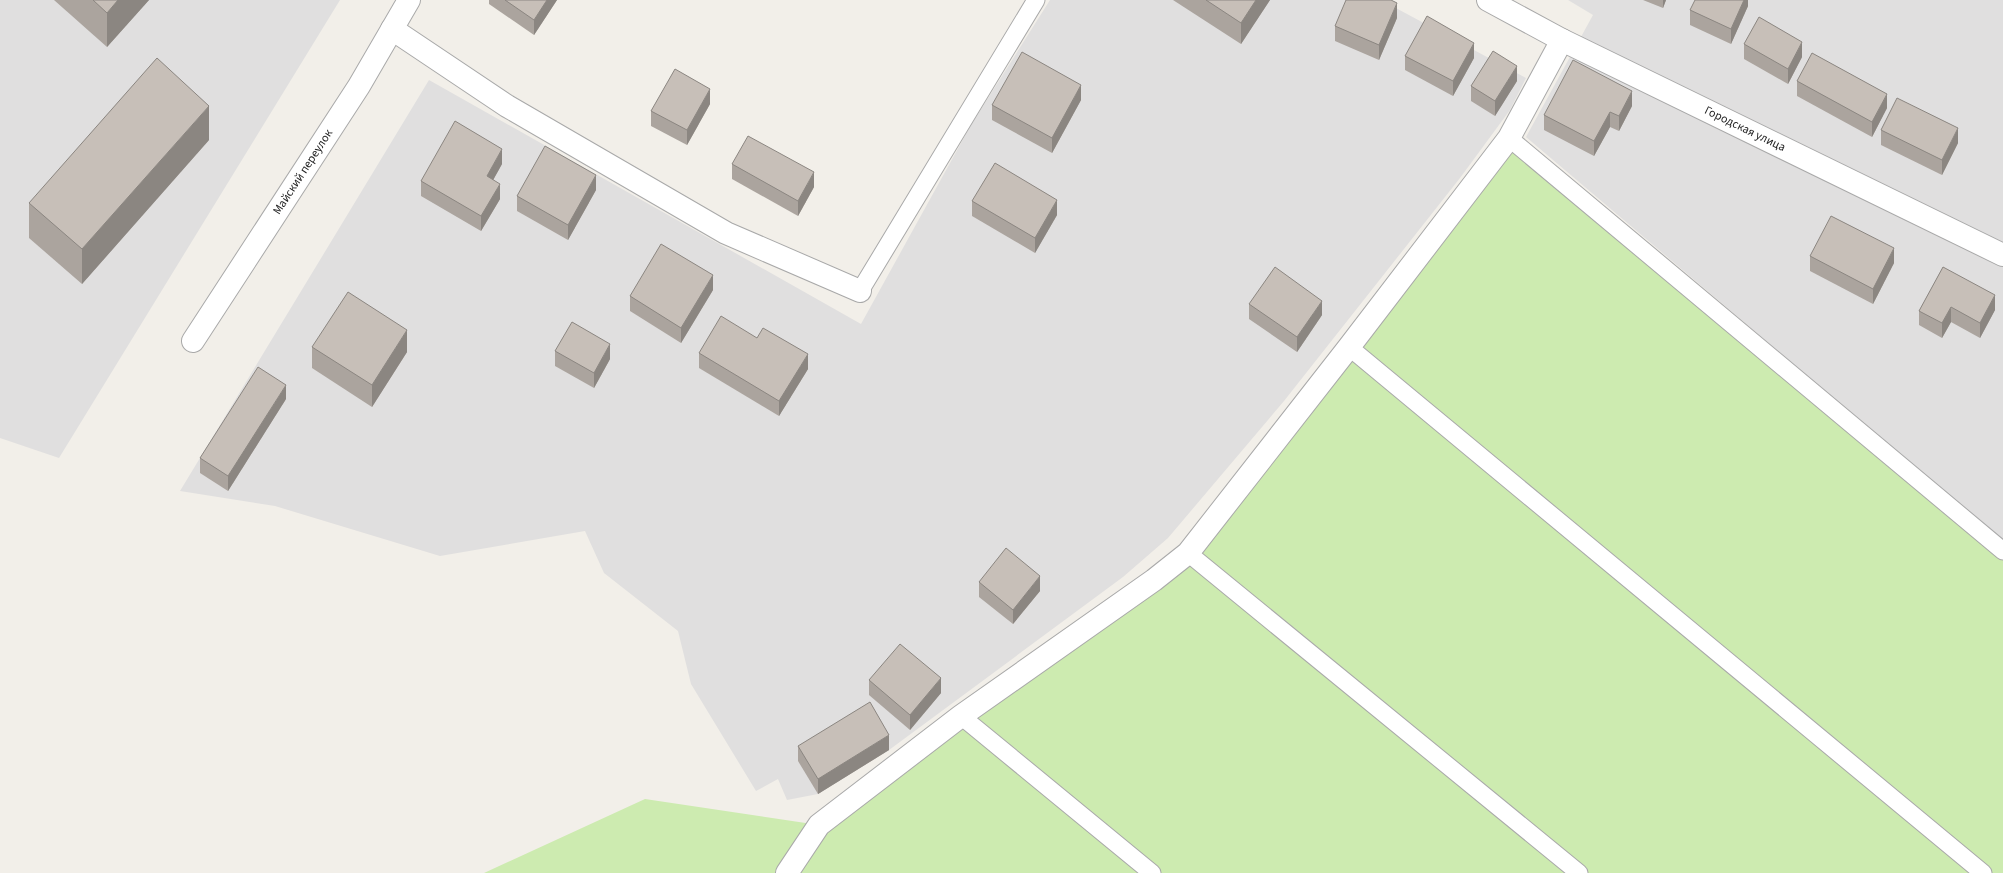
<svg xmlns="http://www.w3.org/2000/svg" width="2003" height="873" viewBox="0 0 2003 873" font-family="'Source Sans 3',sans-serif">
  <rect width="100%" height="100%" fill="#f2efe9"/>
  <g fill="#e0dfdf">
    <polygon points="0,0 340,0 59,458 0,438"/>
    <polygon points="1050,0 1381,0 1526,78 1510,110 1460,178 1284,401 1168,538 1123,577 889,750 818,794 787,800 778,779 756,791 691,684 678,631 604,573 585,531 440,556 275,506 180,491 429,80 861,324 971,125"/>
    <polygon points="1568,0 2003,0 2003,542 1526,137 1593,15"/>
  </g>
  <polygon fill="#cdebb0" points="1509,138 2003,551 2003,873 484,873 645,799 819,825 1154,580"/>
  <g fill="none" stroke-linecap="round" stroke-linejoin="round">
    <defs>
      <g id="service">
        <polyline points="1509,138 2003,551"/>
        <polyline points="860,291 1036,0"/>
        <polyline points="1349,347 1983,873"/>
        <polyline points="1188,553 1579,873"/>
        <polyline points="961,716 1152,873"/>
      </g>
      <g id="minor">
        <polyline points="392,29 507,106 726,233 860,291"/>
        <polyline points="193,341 359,86 409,0"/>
        <polyline points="787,873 819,825 961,716 1154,580 1188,553 1349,347 1509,138 1562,40"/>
      </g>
      <polyline id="tertiary" points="1488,0 1562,40 2003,255"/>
    </defs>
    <use href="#service" stroke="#a9a9a9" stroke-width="19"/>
    <use href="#minor" stroke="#a9a9a9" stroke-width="24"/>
    <use href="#tertiary" stroke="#a9a9a9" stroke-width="24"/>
    <use href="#service" stroke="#fff" stroke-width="17"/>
    <use href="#minor" stroke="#fff" stroke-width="22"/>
    <use href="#tertiary" stroke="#fff" stroke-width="22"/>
  </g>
  <g fill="#aba49e">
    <polygon points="54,0 149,0 107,47"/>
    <polygon points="489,0 557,0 534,35 489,4"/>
    <polygon points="1173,0 1270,0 1241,44"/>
    <polygon points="1643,0 1666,0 1663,8"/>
    <polygon points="1748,0 1748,6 1731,44 1690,25 1690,10"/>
    <polygon points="1397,18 1379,60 1335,41 1335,26"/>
    <polygon points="1744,44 1802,57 1788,84 1744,59"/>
    <polygon points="1405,56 1474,58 1453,96 1405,70"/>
    <polygon points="1517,81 1495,116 1471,101 1471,86"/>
    <polygon points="1797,81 1887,108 1872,137 1797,96"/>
    <polygon points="1081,100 1052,153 992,120 992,105"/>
    <polygon points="710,104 687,145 651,126 651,111"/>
    <polygon points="1632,106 1619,131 1610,127 1594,156 1544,130 1544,115"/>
    <polygon points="1881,130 1958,143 1942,175 1881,145"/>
    <polygon points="209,140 82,284 29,238 29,203"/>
    <polygon points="502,164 493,180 500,199 481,231 421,196 421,181"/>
    <polygon points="732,164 814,187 798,216 732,179"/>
    <polygon points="596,190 568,240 517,211 517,196"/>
    <polygon points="972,201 1057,215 1035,253 972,216"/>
    <polygon points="1810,256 1894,263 1873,304 1810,271"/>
    <polygon points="1943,267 1995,310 1980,338 1951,322 1942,338 1919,325 1919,311"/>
    <polygon points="713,290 681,343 630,311 630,296"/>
    <polygon points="1249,304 1322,315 1297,352 1249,319"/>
    <polygon points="312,347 407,352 372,407 312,368"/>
    <polygon points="555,351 610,359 594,388 555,366"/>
    <polygon points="699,353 808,369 779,416 699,368"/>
    <polygon points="286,399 228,491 200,473 200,458"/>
    <polygon points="979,582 1040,591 1013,624 979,597"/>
    <polygon points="869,680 941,693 910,730 869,695"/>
    <polygon points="798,746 889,750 818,794 798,761"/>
  </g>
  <g fill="#8b8681">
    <polygon points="118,0 149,0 107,47 107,13"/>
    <polygon points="547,0 557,0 534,35 534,20"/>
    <polygon points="1256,0 1270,0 1241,44 1241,23"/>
    <polygon points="1663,0 1666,0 1663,8"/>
    <polygon points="1744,0 1748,0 1748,6 1731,44 1731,29"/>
    <polygon points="1397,3 1397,18 1379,60 1379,45"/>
    <polygon points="1802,42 1802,57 1788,84 1788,69"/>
    <polygon points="1474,43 1474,58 1453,96 1453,81"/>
    <polygon points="1517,66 1517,81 1495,116 1495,101"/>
    <polygon points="1081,85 1081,100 1052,153 1052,138"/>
    <polygon points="710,89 710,104 687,145 687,130"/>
    <polygon points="1632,91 1632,106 1619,131 1619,116"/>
    <polygon points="1887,94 1887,108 1872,137 1872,122"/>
    <polygon points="209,106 209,140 82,284 82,249"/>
    <polygon points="1610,112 1610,127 1594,156 1594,141"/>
    <polygon points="1958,128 1958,143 1942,175 1942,160"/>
    <polygon points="502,149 502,164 487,191 487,176"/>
    <polygon points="814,172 814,187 798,216 798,201"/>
    <polygon points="596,175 596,190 568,240 568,225"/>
    <polygon points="500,184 500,199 481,231 481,216"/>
    <polygon points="1057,200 1057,215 1035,253 1035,238"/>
    <polygon points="1894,248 1894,263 1873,304 1873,289"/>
    <polygon points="713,275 713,290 681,343 681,328"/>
    <polygon points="1995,295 1995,310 1980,338 1980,323"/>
    <polygon points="1322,301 1322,315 1297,352 1297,337"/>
    <polygon points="1951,307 1951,322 1942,338 1942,323"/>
    <polygon points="407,330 407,352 372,407 372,385"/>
    <polygon points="610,344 610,359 594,388 594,373"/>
    <polygon points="808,354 808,369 779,416 779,401"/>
    <polygon points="286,385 286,399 228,491 228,476"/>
    <polygon points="1040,576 1040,591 1013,624 1013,610"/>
    <polygon points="941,678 941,693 910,730 910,715"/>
    <polygon points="889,735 889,750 818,794 818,779"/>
  </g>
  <g fill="#c7bfb8" stroke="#8b8681">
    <polygon points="93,0 118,0 107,13"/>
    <polygon points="505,0 547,0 534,20"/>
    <polygon points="1206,0 1256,0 1241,23"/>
    <polygon points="1346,0 1391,0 1397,3 1379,45 1335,26"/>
    <polygon points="1695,0 1744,0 1731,29 1690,10"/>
    <polygon points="1427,16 1474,43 1453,81 1405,56"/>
    <polygon points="1759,17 1802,42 1788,69 1744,44"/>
    <polygon points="1493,51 1517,66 1495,101 1471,86"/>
    <polygon points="1022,52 1081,85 1052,138 992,105"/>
    <polygon points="1812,53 1887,94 1872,122 1797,81"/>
    <polygon points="157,58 209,106 82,249 29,203"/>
    <polygon points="1573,60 1632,91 1619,116 1610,112 1594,141 1544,115"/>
    <polygon points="675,69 710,89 687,130 651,111"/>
    <polygon points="1897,98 1958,128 1942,160 1881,130"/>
    <polygon points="455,121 502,149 487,176 500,184 481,216 421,181"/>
    <polygon points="748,136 814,172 798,201 732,164"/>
    <polygon points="545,146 596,175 568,225 517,196"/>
    <polygon points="995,163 1057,200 1035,238 972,201"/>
    <polygon points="1831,216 1894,248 1873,289 1810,256"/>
    <polygon points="661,244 713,275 681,328 630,296"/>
    <polygon points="1275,267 1322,301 1297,337 1249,304"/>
    <polygon points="1943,267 1995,295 1980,323 1951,307 1942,323 1919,311"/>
    <polygon points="348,292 407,330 372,385 312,347"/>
    <polygon points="721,316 757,338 763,328 808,354 779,401 699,353"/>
    <polygon points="572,322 610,344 594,373 555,351"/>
    <polygon points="258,367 286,385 228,476 200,458"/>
    <polygon points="1006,548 1040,576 1013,610 979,582"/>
    <polygon points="900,644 941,678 910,715 869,680"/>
    <polygon points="870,702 889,735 818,779 798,746"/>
  </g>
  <g text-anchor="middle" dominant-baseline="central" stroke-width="3.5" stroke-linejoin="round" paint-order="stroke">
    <g font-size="12" fill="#222" stroke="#fff">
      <text transform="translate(1745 129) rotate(26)">Городская улица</text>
      <text transform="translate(303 172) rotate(-57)">Майский переулок</text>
    </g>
  </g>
</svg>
